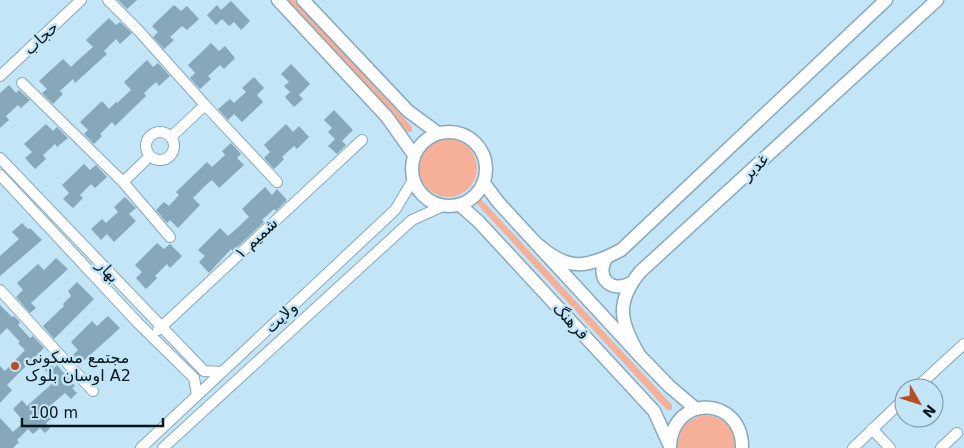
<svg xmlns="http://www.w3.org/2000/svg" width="964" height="448" viewBox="0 0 964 448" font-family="'DejaVu Sans','Noto Sans Arabic',sans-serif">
  <rect width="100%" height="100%" fill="#c2e5f8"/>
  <g fill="#f5b097">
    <polygon points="285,0 294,0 412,127 412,132 407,132"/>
    <circle cx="448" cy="168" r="29"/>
    <polygon points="478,199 482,200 672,405 672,410 667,410 477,204 476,201"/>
    <path d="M704,415c19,1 32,13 31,33h-57c-1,-18 9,-29 26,-33z"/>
  </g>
  <g fill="#87a7ba">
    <polygon points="118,0 137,0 127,9"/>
    <polygon points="231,1 250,21 241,30 234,22 229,26 222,19 216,25 207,15 217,5 221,10"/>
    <polygon points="174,5 181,11 187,6 199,19 187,30 182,26 170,37 174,40 164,49 153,37 158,32 152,26"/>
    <polygon points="109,18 116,25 120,22 132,33 120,44 116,39 104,51 107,54 75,83 73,79 60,91 63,94 53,104 42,93 47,89 39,81 63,59 71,67 76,62 93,47 86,40"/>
    <polygon points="211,43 219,51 225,46 235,58 224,69 220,65 208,76 211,79 200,89 190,78 195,73 188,65"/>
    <polygon points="147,60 153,67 158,63 170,76 159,86 156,82 144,93 146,96 115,126 112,122 100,134 102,136 94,144 84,134 88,130 80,122 102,101 109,109 116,102 117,103 131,90 124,82"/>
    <polygon points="291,64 310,84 299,95 303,99 294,107 285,97 290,92 284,86 289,82 281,74"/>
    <polygon points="254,77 264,88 257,95 263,102 242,122 234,114 228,120 218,109 230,99 234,103 246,92 242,88"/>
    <polygon points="9,85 16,93 19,90 30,100 21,108 18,105 6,116 9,120 0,128 0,93"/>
    <polygon points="334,110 353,130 342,141 346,145 337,154 328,146 335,139 328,132 332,128 324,120"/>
    <polygon points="46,124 53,131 57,127 68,138 57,147 55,144 43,155 46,159 35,169 25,158 32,152 24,144"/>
    <polygon points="286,124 293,132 299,126 309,137 297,149 294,146 282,157 284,159 274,169 264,158 270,152 264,145"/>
    <polygon points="231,143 241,154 237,158 244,165 219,188 212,180 206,185 193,198 200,205 178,228 170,220 167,223 156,210 164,202 169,206 179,195 176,192 207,162 212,167 225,155 222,151"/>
    <polygon points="84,164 90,170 96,165 107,177 95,188 91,184 80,195 83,198 73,208 63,199 69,193 62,185"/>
    <polygon points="265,187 272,195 277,189 287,200 276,211 274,209 262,220 264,222 233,251 231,249 209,273 199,262 205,256 198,250 220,228 228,236 234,231 249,217 242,209"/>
    <polygon points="125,197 136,208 129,214 136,221 114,242 107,234 101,240 91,229 102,219 106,223 118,212 114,207"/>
    <polygon points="22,223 28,229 30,228 42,240 0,276 0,256 19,239 12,232"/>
    <polygon points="157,243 164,249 170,244 182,256 170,268 167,264 155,276 157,278 146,289 136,278 142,272 135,265"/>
    <polygon points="56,258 68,269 31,303 36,308 30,313 16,297 23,290 17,283 38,264 44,270"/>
    <polygon points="77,282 94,299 54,339 43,326 64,306 63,304 71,296 68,291"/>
    <polygon points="0,305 12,317 14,316 20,322 18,325 30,338 33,336 44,348 7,385 12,390 0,403 0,366 5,371 25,350 18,343 20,342 7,328 0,335"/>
    <polygon points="108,316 120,328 79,365 71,357 78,350 71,342 92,321 97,326"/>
    <polygon points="49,362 54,368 57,365 75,386 72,388 77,393 71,399 65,393 44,411 51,419 46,423 50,428 45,433 40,428 33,434 28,429 17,440 19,442 13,448 0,448 0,418 13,432 24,422 13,409 22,400 27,406 54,382 43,367"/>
  </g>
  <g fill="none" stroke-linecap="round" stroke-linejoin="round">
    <defs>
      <g id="minor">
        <polyline points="108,0 139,31 205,105 277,182"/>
        <polyline points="0,76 81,0"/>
        <polyline points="22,83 123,182 170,237"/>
        <circle cx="160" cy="146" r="14"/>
        <polyline points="171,137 205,105"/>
        <polyline points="0,158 204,371 222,372"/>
        <polyline points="0,175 138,323 194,378 197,395"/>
        <polyline points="123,182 150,156"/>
        <polyline points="0,290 93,391"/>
        <polyline points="158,330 362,140"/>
        <polyline points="916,388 964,344"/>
        <polyline points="872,429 890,448"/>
        <polyline points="141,448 395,210 413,180"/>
        <polyline points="163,448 412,220 443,206"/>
        <polyline points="853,448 904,399"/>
        <polyline points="941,448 957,433"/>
      </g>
      <g id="major">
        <polyline points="278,0 387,117 414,155"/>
        <polyline points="303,0 408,111 438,133"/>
        <circle cx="449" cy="169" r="37"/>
        <polyline points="484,183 498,202 639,355 669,386 696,409"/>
        <polyline points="460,205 479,222 654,411 670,446"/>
        <path d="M536,243c31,28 49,26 85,7l265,-250"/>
        <path d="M607,257c-13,20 4,37 24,26"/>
        <path d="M639,355c-18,-33 -25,-51 1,-83l297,-272"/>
        <path d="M670,446c3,-53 73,-50 72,2"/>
      </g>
    </defs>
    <use href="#minor" stroke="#88a9bc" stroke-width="12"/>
    <use href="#major" stroke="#88a9bc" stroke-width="15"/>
    <use href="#minor" stroke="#fff" stroke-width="10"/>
    <use href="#major" stroke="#fff" stroke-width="12"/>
  </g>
  <circle fill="#b64f26" stroke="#c2e5f8" stroke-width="2" cx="15" cy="366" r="5"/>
  <g text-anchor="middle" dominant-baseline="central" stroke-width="5" stroke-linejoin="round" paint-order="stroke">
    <g font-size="16" fill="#09161d" stroke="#c2e5f8">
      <text transform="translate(41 38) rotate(-43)">حجاب</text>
      <text transform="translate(755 167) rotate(-43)">غدیر</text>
      <text transform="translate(256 238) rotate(-43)">شمیم ۱</text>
      <text transform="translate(108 271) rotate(47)">بهار</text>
      <text transform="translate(281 317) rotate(-43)">ولایت</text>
      <text transform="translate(571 321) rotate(47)">فرهنگ</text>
    </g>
    <g font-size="16" fill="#09161d" stroke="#c2e5f8" text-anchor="start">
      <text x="25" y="357">مجتمع مسکونی<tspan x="25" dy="18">اوسان بلوک A2</tspan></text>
    </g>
  </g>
  <g transform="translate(919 403) rotate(129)"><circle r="24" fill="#c2e5f8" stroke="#7892a0"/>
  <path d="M0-4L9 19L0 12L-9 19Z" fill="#b64f26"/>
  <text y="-8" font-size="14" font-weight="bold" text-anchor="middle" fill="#09161d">N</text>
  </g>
  <path d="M22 418v8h141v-8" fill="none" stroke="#09161d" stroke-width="2.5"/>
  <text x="30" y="418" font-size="15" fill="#09161d" stroke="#c2e5f8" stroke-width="4" paint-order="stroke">100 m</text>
</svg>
